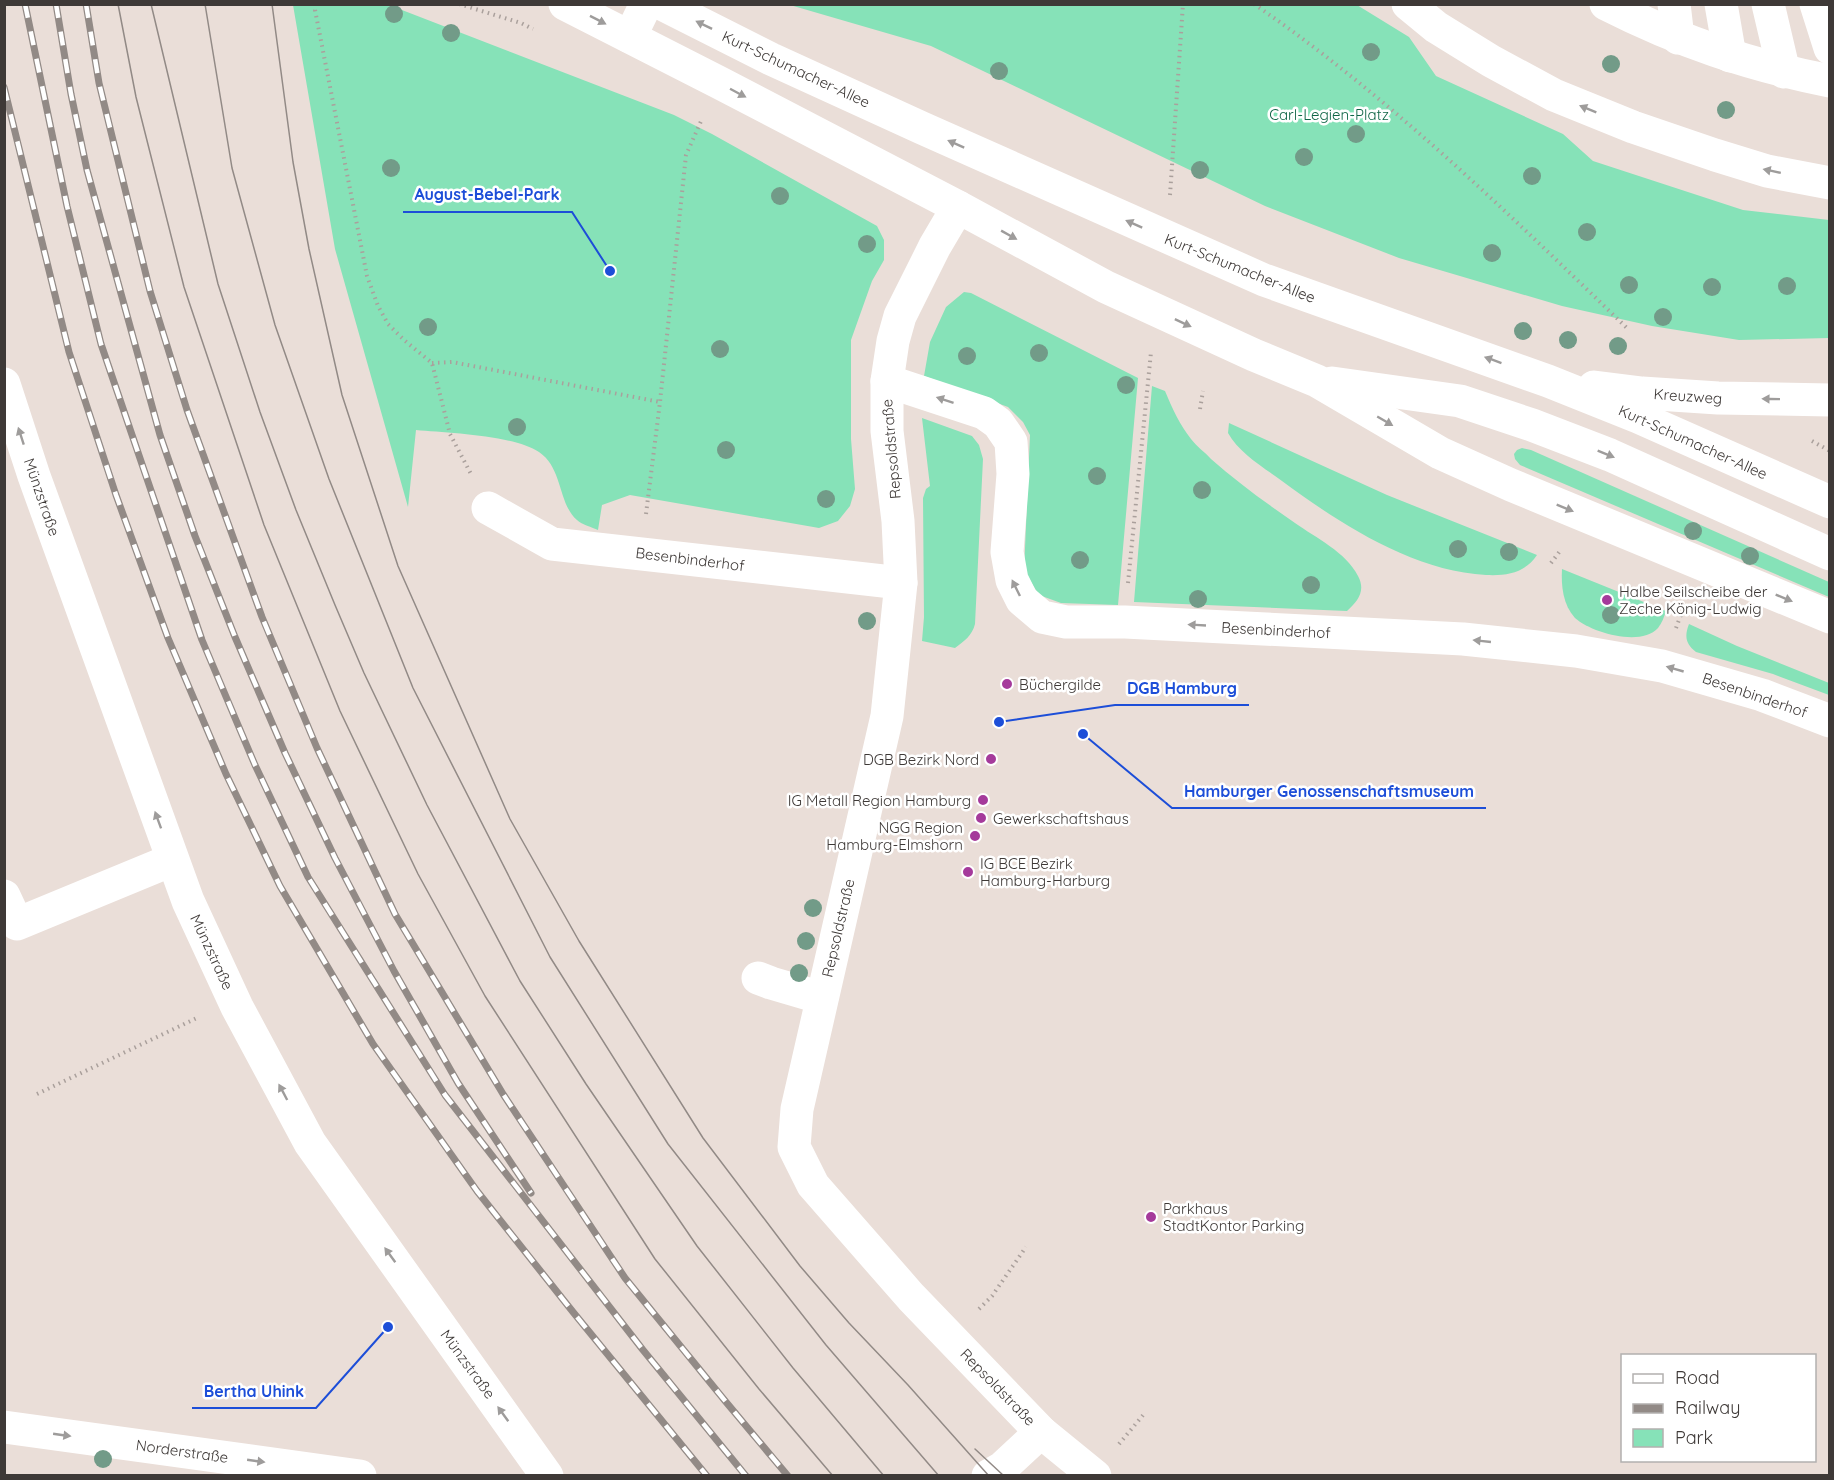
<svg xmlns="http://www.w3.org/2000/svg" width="1834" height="1480" viewBox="0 0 1834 1480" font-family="Quicksand,sans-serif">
  <rect width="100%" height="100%" fill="#eaded8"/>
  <g fill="#86e2b8">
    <path d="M293,5h96l285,110 38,19 165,92 7,14v20l-12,21 -21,59v99l4,50 -5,17 -12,15 -19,7 -189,-33 -28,10 -4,25c-6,-3 -16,-5 -21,-10 -19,-16 -14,-52 -38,-68 -25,-17 -91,-19 -123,-22l-8,77 -73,-258z"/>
    <polygon points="790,5 1357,5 1409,37 1436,76 1563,134 1593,161 1743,210 1829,220 1829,338 1739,340 1652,326 1562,306 1399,258 1265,206 931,46"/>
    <polygon points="964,292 971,293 1138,378 1118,605 1061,603 1039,595 1024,571 1030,435 1023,422 1008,407 924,376 930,342 946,307"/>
    <path d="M1152,386l13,5c7,17 15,34 26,48 6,8 14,13 20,20 26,23 55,44 84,64 21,15 51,29 63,53 8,15 0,25 -11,35l-213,-9z"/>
    <path d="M922,418l50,18 7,9 4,14 -8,165c-3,12 -11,17 -20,24l-33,-7 2,-24 -1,-119 3,-9 4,-3z"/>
    <path d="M1229,423l158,72 150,60c-12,18 -30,21 -51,20 -74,-4 -147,-52 -204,-94 -19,-14 -43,-28 -54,-48z"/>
    <polygon points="1522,448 1531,450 1829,582 1829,597 1520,465 1515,459 1514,454 1517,450"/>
    <path d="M1562,569l104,42c-2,6 -4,12 -8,17 -17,19 -66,5 -83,-10 -12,-13 -14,-32 -13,-49z"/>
    <path d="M1689,624l48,22 92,37v12l-56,-21 -77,-22c-10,-8 -12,-15 -7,-28z"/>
  </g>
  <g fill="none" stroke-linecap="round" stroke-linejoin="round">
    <g stroke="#aaa09c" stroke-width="4" stroke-dasharray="1.5 4.5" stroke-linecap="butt">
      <polyline points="316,4 315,10 367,276 378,306 388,324 404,340 432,363 450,434 471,474"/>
      <polyline points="459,4 521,23 533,29"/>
      <path d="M1254,4c137,94 256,211 375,326"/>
      <polyline points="1170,195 1183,4"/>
      <polyline points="432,363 452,362 660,402"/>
      <polyline points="1200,409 1203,391"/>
      <polyline points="1812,441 1830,451"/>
      <polyline points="646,514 660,402 686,155 702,119"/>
      <polyline points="1551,563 1560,551"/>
      <polyline points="1128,583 1151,352"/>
      <polyline points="1676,628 1685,604"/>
      <polyline points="37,1094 199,1017"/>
      <polyline points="979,1309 992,1296 1026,1247"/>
      <polyline points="1119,1444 1144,1414"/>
    </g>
    <g stroke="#fff" stroke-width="33">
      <polyline points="1408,4 1436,27 1491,61 1554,95 1633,127 1715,155 1767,171 1830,183"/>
      <path d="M1606,4c73,37 143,61 224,77"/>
      <polyline points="1674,4 1678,38"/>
      <polyline points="1721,4 1730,56"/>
      <polyline points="1768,4 1784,72"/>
      <polyline points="1816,4 1830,48"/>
      <polyline points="630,37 646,4"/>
      <polyline points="958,207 935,246 900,316 893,341 887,381 887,431 898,521 901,583 887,716 797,1109 794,1147 813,1185 911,1297 1041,1432 1095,1476"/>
      <polyline points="887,381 984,413 998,423 1011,442 1013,474 1007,552 1012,580 1022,600 1042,617 1066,622 1125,622 1463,639 1576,651 1662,666 1762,695 1830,721"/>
      <polyline points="4,384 34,476 188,901 237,1007 310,1143 547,1476"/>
      <polyline points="488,508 552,544 901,583"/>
      <polyline points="4,896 17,924 172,860"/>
      <polyline points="758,978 771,983 822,998"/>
      <polyline points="4,1427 360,1476"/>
      <polyline points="988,1476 1002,1468 1041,1432"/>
    </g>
    <g stroke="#fff" stroke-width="33">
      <polyline points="565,4 720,83 958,207 1106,287 1254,355 1317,381 1440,453 1511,485 1830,617"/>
      <polyline points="662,4 771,59 922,128 1264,280 1548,381 1638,417 1830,502"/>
      <polyline points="1332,383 1460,401 1532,425 1610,455 1830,554"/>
      <polyline points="1594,387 1642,393 1718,398 1830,400"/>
    </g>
    <g stroke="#928a86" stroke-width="1.5">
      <polyline points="118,4 136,97 184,287 264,525 340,711 418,874 485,996 655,1259 759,1389 833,1476"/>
      <polyline points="151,4 218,284 260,412 296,510 335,605 364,673 427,805 520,981 586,1084 697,1246 793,1368 884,1476"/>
      <polyline points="205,4 232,168 275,325 329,479 413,688 550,957 668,1144 826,1345 939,1476"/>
      <polyline points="272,4 293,162 309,249 342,395 398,566 510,819 579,941 703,1138 800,1266 849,1323 908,1385 989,1476"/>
      <polyline points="975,1449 1004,1476"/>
    </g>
    <defs>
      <g id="rail">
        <polyline points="25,4 67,206 101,344 202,640 255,765 308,877 445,1095 643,1350 746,1476"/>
        <polyline points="56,4 71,94 87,170 160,435 195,536 235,637 285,753 335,858 394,971 458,1083 531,1193"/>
        <polyline points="86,4 99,83 150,291 187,410 262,617 317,748 395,914 503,1094 625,1278 726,1402 788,1476"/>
        <polyline points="4,87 69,352 116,495 168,638 226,774 280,886 373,1044 477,1191 573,1312 707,1476"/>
      </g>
    </defs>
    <use href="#rail" stroke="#928a86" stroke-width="7"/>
    <use href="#rail" stroke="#fff" stroke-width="4.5" stroke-dasharray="14" stroke-linecap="butt"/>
  </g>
  <g fill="#729b88">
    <circle cx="394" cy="14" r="9"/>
    <circle cx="451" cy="33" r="9"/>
    <circle cx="1371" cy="52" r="9"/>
    <circle cx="1611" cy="64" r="9"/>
    <circle cx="999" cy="71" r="9"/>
    <circle cx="1726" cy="110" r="9"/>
    <circle cx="1356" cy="134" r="9"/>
    <circle cx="1304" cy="157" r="9"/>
    <circle cx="391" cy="168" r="9"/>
    <circle cx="1200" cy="170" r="9"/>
    <circle cx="1532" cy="176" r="9"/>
    <circle cx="780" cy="196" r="9"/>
    <circle cx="1587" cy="232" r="9"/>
    <circle cx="867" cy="244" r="9"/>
    <circle cx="1492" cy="253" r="9"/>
    <circle cx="1629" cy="285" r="9"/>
    <circle cx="1787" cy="286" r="9"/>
    <circle cx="1712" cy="287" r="9"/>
    <circle cx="1663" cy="317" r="9"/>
    <circle cx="428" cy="327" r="9"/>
    <circle cx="1523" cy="331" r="9"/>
    <circle cx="1568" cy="340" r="9"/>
    <circle cx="1618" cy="346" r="9"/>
    <circle cx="720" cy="349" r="9"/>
    <circle cx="1039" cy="353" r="9"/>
    <circle cx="967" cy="356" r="9"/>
    <circle cx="1126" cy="385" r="9"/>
    <circle cx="517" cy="427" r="9"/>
    <circle cx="726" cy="450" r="9"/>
    <circle cx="1097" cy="476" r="9"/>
    <circle cx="1202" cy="490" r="9"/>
    <circle cx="826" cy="499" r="9"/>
    <circle cx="1693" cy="531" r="9"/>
    <circle cx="1458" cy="549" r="9"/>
    <circle cx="1509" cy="552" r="9"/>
    <circle cx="1750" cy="556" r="9"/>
    <circle cx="1080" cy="560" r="9"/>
    <circle cx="1311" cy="585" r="9"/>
    <circle cx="1198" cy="599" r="9"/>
    <circle cx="1611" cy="615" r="9"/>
    <circle cx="867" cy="621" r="9"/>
    <circle cx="813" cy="908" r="9"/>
    <circle cx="806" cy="941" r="9"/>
    <circle cx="799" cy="973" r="9"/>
    <circle cx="103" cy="1459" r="9"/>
  </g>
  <defs><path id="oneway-solid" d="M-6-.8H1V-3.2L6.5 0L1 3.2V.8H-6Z" transform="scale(1.5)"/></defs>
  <g fill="#9e9c9b">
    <use href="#oneway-solid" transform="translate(598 20) rotate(27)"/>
    <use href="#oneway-solid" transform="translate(704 25) rotate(-154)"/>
    <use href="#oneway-solid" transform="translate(738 93) rotate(28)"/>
    <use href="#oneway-solid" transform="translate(1588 109) rotate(-158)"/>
    <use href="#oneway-solid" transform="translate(956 144) rotate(-156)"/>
    <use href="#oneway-solid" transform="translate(1772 171) rotate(-168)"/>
    <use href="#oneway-solid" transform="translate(1134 224) rotate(-156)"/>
    <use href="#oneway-solid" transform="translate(1009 235) rotate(29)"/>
    <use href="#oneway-solid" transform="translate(1183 323) rotate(25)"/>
    <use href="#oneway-solid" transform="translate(1493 360) rotate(-160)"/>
    <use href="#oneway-solid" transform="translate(1771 399) rotate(-179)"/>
    <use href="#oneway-solid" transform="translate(945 400) rotate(-162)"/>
    <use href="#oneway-solid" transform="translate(1385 421) rotate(30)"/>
    <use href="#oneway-solid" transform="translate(21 436) rotate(-108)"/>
    <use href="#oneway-solid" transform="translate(1606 454) rotate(22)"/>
    <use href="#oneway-solid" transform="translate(1565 508) rotate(22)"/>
    <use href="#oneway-solid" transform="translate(1016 588) rotate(-116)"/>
    <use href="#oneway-solid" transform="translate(1784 598) rotate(22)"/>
    <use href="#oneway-solid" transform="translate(1197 625) rotate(-177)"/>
    <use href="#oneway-solid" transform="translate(1482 641) rotate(-174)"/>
    <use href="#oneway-solid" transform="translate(1675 669) rotate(-164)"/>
    <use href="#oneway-solid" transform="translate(158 820) rotate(-110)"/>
    <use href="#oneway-solid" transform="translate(283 1092) rotate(-118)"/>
    <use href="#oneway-solid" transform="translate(390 1255) rotate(-126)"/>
    <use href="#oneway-solid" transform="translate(503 1414) rotate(-126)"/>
    <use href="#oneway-solid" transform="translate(62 1435) rotate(8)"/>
    <use href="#oneway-solid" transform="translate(256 1461) rotate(8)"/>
  </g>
  <g fill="#a53a9b" stroke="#fff" stroke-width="2">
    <circle cx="1607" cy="600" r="6"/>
    <circle cx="1007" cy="684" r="6"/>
    <circle cx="991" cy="759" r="6"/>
    <circle cx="983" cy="800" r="6"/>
    <circle cx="981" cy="818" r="6"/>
    <circle cx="975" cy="836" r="6"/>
    <circle cx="968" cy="872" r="6"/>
    <circle cx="1151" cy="1217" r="6"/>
  </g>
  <g text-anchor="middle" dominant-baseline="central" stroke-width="5" stroke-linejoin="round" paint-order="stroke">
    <g font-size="15" fill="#3e3937" stroke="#fff">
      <text transform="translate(796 69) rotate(25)">Kurt-Schumacher-Allee</text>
      <text transform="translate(1240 268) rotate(22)">Kurt-Schumacher-Allee</text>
      <text transform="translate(1688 396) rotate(4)">Kreuzweg</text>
      <text transform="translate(1693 442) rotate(24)">Kurt-Schumacher-Allee</text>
      <text transform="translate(891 449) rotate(-95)">Repsoldstraße</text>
      <text transform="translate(42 497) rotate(71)">Münzstraße</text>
      <text transform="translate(690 559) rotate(7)">Besenbinderhof</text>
      <text transform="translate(1276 630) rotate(3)">Besenbinderhof</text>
      <text transform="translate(1755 695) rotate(19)">Besenbinderhof</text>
      <text transform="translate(838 928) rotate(-77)">Repsoldstraße</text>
      <text transform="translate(212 952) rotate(65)">Münzstraße</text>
      <text transform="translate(468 1364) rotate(54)">Münzstraße</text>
      <text transform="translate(998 1387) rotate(46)">Repsoldstraße</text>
      <text transform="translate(182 1451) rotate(8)">Norderstraße</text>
    </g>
    <g font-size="15" fill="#0f6546" stroke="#fff">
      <text x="1329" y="114">Carl-Legien-Platz</text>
    </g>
    <g font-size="15" fill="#3e3937" stroke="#fff" text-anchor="start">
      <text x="1619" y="591">Halbe Seilscheibe der<tspan x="1619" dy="17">Zeche König-Ludwig</tspan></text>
      <text x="1019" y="684">Büchergilde</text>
      <text x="979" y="759" text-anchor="end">DGB Bezirk Nord</text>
      <text x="971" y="800" text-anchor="end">IG Metall Region Hamburg</text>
      <text x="993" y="818">Gewerkschaftshaus</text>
      <text x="963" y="827" text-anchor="end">NGG Region<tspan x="963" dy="17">Hamburg-Elmshorn</tspan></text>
      <text x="980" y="863">IG BCE Bezirk<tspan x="980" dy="17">Hamburg-Harburg</tspan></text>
      <text x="1163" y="1208">Parkhaus<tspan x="1163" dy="17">StadtKontor Parking</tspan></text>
    </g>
  </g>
  <path fill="none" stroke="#1d4ed8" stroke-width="2" d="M610 271L572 212H403M999 722L1115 705H1249M1083 734L1172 808H1486M388 1327L316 1408H192"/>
  <g fill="#1d4ed8" stroke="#fff" stroke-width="2">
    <circle cx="610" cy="271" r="6"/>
    <circle cx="999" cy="722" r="6"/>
    <circle cx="1083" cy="734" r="6"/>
    <circle cx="388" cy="1327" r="6"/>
  </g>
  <g font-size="16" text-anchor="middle" font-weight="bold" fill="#1d4ed8" stroke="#fff" stroke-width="5" stroke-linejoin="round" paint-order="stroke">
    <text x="487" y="200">August-Bebel-Park</text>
    <text x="1182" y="694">DGB Hamburg</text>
    <text x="1329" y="797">Hamburger Genossenschaftsmuseum</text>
    <text x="254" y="1397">Bertha Uhink</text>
  </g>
  <rect width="1834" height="1480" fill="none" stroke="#3e3937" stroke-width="12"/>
  <rect x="1621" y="1354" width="195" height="108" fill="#ffffff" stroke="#b2b0af" stroke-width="1.5"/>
  <rect x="1633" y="1374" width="30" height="9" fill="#ffffff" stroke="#b2b0af" stroke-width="1.5"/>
  <text x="1675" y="1384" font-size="18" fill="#3e3937">Road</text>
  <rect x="1633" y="1404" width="30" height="9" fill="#928a86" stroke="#b2b0af" stroke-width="1.5"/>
  <text x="1675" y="1414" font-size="18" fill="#3e3937">Railway</text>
  <rect x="1633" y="1429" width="30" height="18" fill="#86e2b8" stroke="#b2b0af" stroke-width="1.5"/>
  <text x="1675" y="1444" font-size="18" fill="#3e3937">Park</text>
</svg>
